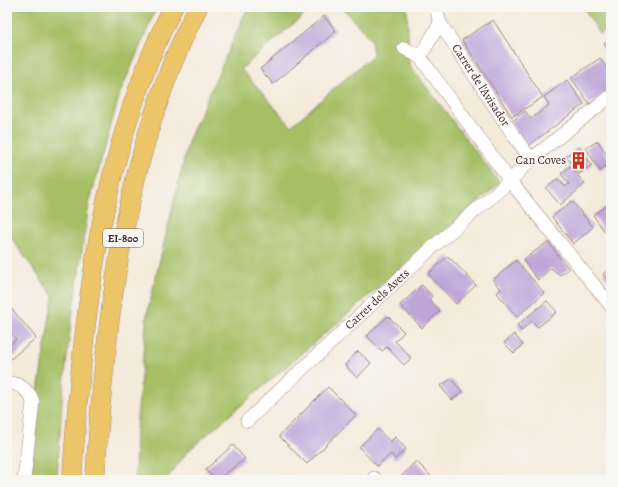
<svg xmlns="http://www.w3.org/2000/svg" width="618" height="487" viewBox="0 0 618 487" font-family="Alegreya,serif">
  <rect width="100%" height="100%" fill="#f6f6f2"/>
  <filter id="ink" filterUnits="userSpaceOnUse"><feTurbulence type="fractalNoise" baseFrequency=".025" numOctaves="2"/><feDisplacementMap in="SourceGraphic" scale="8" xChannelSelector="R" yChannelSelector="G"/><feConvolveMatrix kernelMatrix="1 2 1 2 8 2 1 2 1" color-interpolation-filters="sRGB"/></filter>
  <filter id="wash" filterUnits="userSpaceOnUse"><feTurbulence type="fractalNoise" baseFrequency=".012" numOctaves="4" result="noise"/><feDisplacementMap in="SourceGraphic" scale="16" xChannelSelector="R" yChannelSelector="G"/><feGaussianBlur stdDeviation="0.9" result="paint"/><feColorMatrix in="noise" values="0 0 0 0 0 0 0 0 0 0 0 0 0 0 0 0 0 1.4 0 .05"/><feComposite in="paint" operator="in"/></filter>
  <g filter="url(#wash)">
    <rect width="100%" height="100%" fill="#f4ead9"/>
    <g fill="#a6bf65" stroke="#786f48">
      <polygon points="7,7 157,7 120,93 89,204 70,331 62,402 57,480 31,480 39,385 53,296 7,232"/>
      <polygon points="248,7 313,7 241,69 291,126 373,55 371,40 342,7 407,7 409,64 500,183 188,451 166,480 135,480 136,430 147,314 169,222 189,139"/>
      <polygon points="583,7 611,7 611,25 600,34"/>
    </g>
    <g id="blocks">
      <g fill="#bfa6d9">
        <polygon points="324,16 336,31 273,84 260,69"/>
        <polygon points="493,20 543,97 512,117 462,40"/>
        <polygon points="611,38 611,56 604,44"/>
        <polygon points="600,58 611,74 611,89 590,104 571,78"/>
        <polygon points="567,80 584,104 528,146 510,123 525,111 531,119 549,105 544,97"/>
        <polygon points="598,141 611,162 600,171 586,148"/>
        <polygon points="579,147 592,165 579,174 566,156"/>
        <polygon points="570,166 585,184 560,205 546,188 558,179 565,187 569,184 561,174"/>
        <polygon points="572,201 593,227 573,244 552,217"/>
        <polygon points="611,203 611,229 605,232 593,215"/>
        <polygon points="548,242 569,269 560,275 551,268 538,280 523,260"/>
        <polygon points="448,256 476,285 456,304 428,274"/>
        <polygon points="516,260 544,293 517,317 497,293 501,289 493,280"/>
        <polygon points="611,267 611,284 603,274"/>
        <polygon points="422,285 432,296 429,299 440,311 422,328 400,305"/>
        <polygon points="547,301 557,312 538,327 532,321 521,331 517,325"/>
        <polygon points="11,308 36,338 7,362 7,339 11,344 16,339 7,329 7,312"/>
        <polygon points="388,316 404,332 395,341 411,358 404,365 387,347 382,351 367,336"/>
        <polygon points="514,334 523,345 514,353 504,343"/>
        <polygon points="358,351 371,363 357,378 345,365"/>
        <polygon points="451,379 463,392 452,400 440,386"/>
        <polygon points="328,387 356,415 307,464 279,436"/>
        <polygon points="378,429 390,442 395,437 406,449 395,459 391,454 377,466 359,447"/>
        <polygon points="233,445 245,459 217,480 205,470"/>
        <polygon points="416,461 432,477 430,480 398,480"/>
      </g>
    </g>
  </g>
  <g filter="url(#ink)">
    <use href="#blocks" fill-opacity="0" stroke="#9f8482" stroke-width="1"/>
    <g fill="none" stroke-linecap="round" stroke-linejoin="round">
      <defs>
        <g id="minor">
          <polyline points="436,7 440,23 514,136 531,159"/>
          <polyline points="404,48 420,57 510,181 611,306"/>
          <polyline points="420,57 440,23"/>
          <path d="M7,383c11,-1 23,8 26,19l-9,78"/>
          <polyline points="247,421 435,245 510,181 531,159 611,96"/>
          <polyline points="374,478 376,480"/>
        </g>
        <g id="highway">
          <path d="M72,480c10,-161 28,-327 101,-473"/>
          <path d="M95,480c10,-161 29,-327 103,-473"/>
        </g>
      </defs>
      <use href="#minor" stroke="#9f8482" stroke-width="14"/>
      <use href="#highway" stroke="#9f8482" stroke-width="20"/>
      <use href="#minor" stroke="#fff" stroke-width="13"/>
      <use href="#highway" stroke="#edc569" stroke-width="19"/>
    </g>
  </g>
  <defs>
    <symbol id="building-bare" viewBox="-9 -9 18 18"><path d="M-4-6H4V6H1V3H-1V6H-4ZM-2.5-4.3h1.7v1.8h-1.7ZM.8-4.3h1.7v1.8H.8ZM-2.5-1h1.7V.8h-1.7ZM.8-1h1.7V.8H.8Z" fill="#c8321e" stroke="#f6f6f2" stroke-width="2.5" paint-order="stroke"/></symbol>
  </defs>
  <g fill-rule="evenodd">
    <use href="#building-bare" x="566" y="148" width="25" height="25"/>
  </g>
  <g text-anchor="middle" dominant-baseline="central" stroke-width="3" stroke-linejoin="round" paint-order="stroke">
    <rect fill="#f6f6f2" stroke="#7e6067" stroke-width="1" x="103" y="229" width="40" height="18" rx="3"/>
    <g font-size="11" font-weight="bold" fill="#4a1f2b">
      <text x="123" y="238">EI-800</text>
    </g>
    <g font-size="12" fill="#4a1f2b" stroke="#f6f6f2">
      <text transform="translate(481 85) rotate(57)">Carrer de l'Avisador</text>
      <text transform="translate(377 299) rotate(-43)">Carrer dels Avets</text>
    </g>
    <g font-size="12" fill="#4a1f2b" stroke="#f6f6f2" text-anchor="end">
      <text x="566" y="160">Can Coves</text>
    </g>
  </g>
  <rect width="618" height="487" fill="none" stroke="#f6f6f2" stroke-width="24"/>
</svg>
